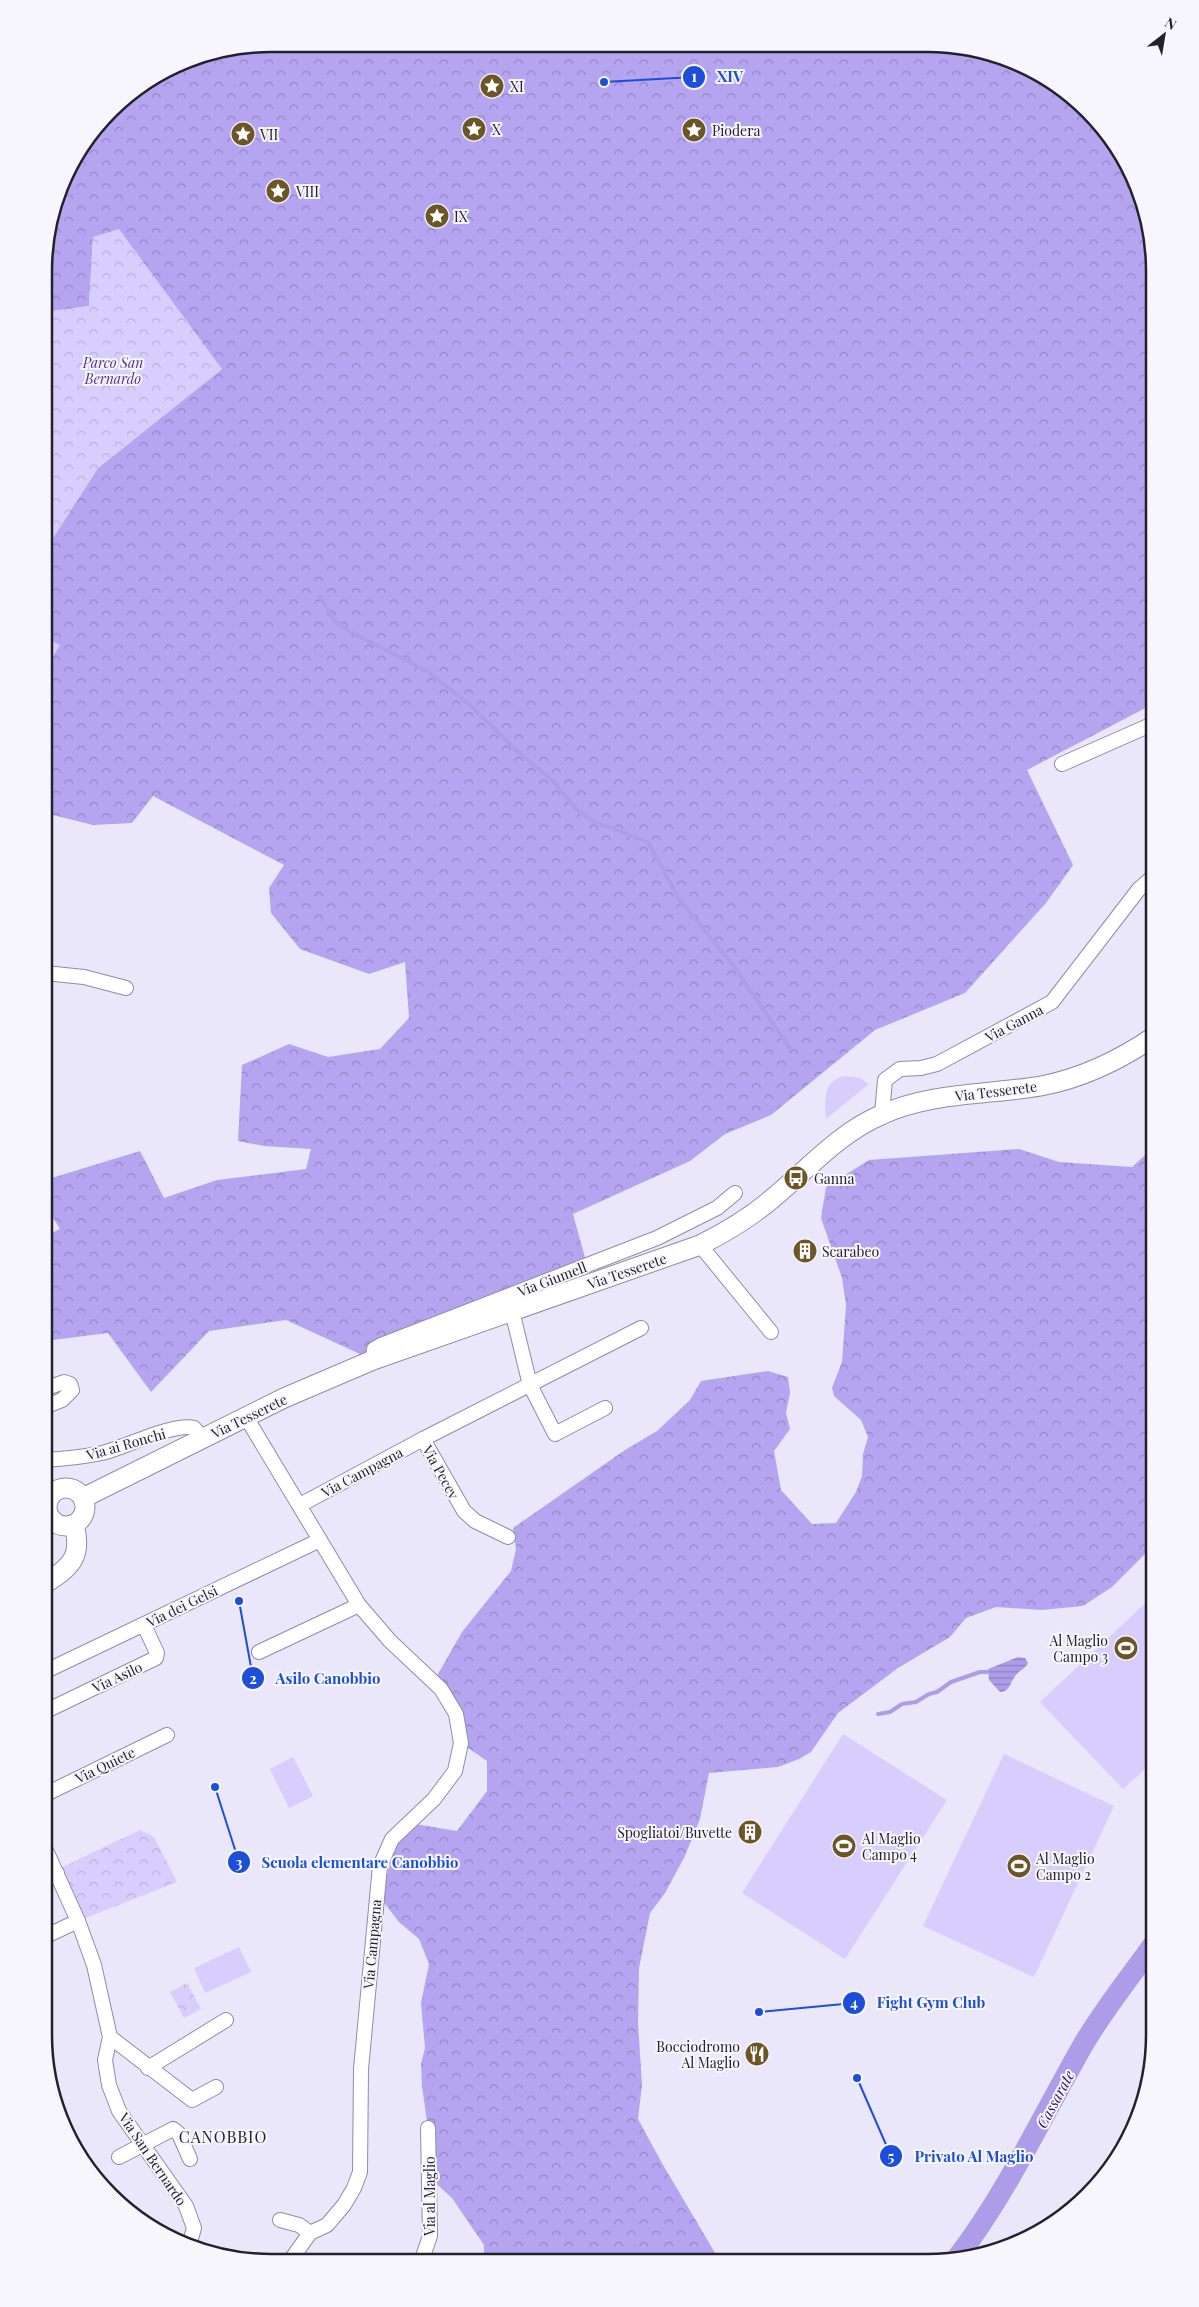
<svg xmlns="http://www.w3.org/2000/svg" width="1199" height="2307" viewBox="0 0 1199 2307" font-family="'Playfair Display',serif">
  <defs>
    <pattern id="forest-crowns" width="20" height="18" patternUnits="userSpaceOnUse" patternTransform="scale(1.25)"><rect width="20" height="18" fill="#b5a5f1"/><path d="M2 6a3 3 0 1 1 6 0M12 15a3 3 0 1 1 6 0" fill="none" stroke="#9386c3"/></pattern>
    <pattern id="park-crowns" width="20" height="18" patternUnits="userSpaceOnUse" patternTransform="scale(1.25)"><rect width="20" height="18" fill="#d7cefd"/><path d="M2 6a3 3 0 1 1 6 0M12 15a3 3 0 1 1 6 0" fill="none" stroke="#b8b1d9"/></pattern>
    <pattern id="water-rules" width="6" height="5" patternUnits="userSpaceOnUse" patternTransform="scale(1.25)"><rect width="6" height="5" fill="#ad9de9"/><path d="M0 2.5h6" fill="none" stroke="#8c80bd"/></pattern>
  </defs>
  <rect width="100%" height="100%" fill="#eae7fa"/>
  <g fill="#d7cefd">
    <polygon points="45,638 60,645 45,669"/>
    <path d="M844,1076l16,2 9,6 -43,35c-1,-19 -4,-37 18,-43z"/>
    <polygon points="1155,1594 1155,1760 1123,1789 1040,1702"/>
    <polygon points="843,1734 947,1800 845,1959 742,1893"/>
    <polygon points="1004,1754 1114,1806 1034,1977 923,1926"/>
    <polygon points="293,1757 313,1796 289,1808 270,1769"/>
    <polygon points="239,1947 251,1972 205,1993 194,1968"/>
  </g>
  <g fill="url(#forest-crowns)">
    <polygon points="271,44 972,48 1029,67 1078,100 1117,145 1143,198 1155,271 1155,703 1027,770 1073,865 1046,903 965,993 875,1030 771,1115 725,1134 690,1161 573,1214 592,1283 373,1360 286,1320 209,1331 151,1392 108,1333 45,1341 45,1236 60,1229 45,1205 45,1180 140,1151 164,1198 217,1180 306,1169 311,1149 264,1146 238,1141 242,1065 289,1044 328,1057 380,1049 409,1018 405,962 369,974 300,949 271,913 269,888 284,865 153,796 132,823 93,825 45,813 45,669 60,645 45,638 45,543 49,544 98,468 222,369 93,238 89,306 46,312 46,242 67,170 121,100 184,61"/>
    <polygon points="1155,1146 1155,1501 1153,1506 1155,1511 1155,1544 1112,1587 1083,1606 1042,1610 996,1607 966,1618 950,1637 898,1668 838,1713 811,1752 799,1759 778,1767 709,1773 700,1819 684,1858 665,1893 650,1913 639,1968 638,2022 642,2085 638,2119 663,2165 721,2263 484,2262 484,2245 452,2198 429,2177 428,2129 422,2086 421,2064 425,2048 421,2003 429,1964 419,1939 399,1922 382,1900 392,1851 397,1842 415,1824 457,1831 487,1791 487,1761 461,1743 441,1689 438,1674 462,1632 511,1571 516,1549 513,1528 625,1450 657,1431 690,1400 701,1381 768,1371 788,1377 790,1393 786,1413 790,1429 774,1451 781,1490 812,1524 836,1523 856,1492 862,1476 863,1454 868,1437 861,1420 834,1396 832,1388 842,1362 846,1305 842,1278 821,1218 826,1187 869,1160 1019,1149 1059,1162 1132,1167"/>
  </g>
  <g fill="url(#park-crowns)">
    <polygon points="119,229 222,369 98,468 49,544 45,543 46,312 89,306 93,237"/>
    <polygon points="140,1830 154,1837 177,1882 78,1921 56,1870"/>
    <polygon points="187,1983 201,2009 184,2018 170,1992"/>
  </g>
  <path fill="url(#water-rules)" d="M1018,1657l7,1 3,5c-3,6 -8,7 -12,12 -6,7 -6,17 -16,17l-11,-12 -1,-11z"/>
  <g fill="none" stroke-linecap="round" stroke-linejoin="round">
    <g stroke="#ad9de9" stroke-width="4">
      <polyline points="320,596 333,619 350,632 427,671 469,704 515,749 552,780 577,810 595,822 648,842 679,899 732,964 789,1047"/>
      <polyline points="878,1714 890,1712 902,1704 916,1702 929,1694 937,1692 951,1682 980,1672 987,1672"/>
    </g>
    <path stroke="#ad9de9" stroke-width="21" d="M957,2258c50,-66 85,-141 126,-213 21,-36 48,-69 72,-103"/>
    <defs>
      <g id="minor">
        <polyline points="1062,764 1155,723"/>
        <polyline points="45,973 84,977 126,988"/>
        <polyline points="882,1114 885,1080 900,1069 921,1068 937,1064 1052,1002 1139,889 1155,875"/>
        <polyline points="700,1245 771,1332"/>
        <polyline points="512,1311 530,1385 555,1434 605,1408"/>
        <polyline points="373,1360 374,1349 381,1345 657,1238 717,1208 735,1193"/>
        <polyline points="44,1407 62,1400 72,1390 70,1384 64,1382 44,1389"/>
        <polyline points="246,1417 359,1605 390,1641 441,1689 456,1714 461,1743 455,1771 434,1799 392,1839 380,1866 361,2069 360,2172 354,2188 344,2205 327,2225 310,2233 290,2261"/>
        <path d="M44,1460c20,-1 39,-3 58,-7 21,-5 73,-31 92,-25l9,11"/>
        <polyline points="300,1505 423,1439"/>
        <polyline points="508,1537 475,1521 464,1511 423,1439 641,1328"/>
        <polyline points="259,1652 359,1605"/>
        <polyline points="44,1672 320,1540"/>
        <polyline points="44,1712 156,1658 157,1653 144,1625"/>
        <polyline points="44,1795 167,1735"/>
        <polyline points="44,1846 78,1921 94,1965 110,2037 105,2060 109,2085 119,2111 186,2206 194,2228 189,2246"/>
        <polyline points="44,1879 57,1873"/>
        <polyline points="44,1937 78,1921"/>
        <polyline points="110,2037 192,2100 216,2087"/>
        <polyline points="148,2068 226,2020"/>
        <polyline points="119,2157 173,2129 179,2134 190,2159"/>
        <polyline points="280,2220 299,2225 310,2233"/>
        <polyline points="421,2262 430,2236 428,2128"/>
      </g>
      <g id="tertiary">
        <polyline points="44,1489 52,1494"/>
        <polyline points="44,1515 48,1514"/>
      </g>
      <g id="secondary">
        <circle cx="66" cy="1507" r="19"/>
        <path d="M83,1498l201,-100 89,-38 327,-115c26,-13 51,-28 73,-47 35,-29 66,-65 108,-83 50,-23 107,-20 160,-29 42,-8 79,-26 114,-50"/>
        <path d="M44,1584c26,-16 39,-27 30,-59"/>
      </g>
    </defs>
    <use href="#minor" stroke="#918ba8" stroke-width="16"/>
    <use href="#tertiary" stroke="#918ba8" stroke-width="19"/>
    <use href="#secondary" stroke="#918ba8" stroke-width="21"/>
    <use href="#minor" stroke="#fff" stroke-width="14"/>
    <use href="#tertiary" stroke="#fff" stroke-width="16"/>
    <use href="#secondary" stroke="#fff" stroke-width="19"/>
  </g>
  <defs>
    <symbol id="sight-disc" viewBox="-11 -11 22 22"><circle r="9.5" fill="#6d5626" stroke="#f7f6fd"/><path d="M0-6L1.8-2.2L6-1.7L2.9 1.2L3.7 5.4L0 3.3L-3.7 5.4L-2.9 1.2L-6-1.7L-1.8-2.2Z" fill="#fff"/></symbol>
    <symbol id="bus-disc" viewBox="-11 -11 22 22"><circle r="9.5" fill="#6d5626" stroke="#f7f6fd"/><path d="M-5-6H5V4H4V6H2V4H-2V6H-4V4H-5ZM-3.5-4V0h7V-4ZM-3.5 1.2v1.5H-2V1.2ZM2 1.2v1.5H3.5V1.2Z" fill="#fff"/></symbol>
    <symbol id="building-disc" viewBox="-11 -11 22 22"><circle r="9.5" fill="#6d5626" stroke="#f7f6fd"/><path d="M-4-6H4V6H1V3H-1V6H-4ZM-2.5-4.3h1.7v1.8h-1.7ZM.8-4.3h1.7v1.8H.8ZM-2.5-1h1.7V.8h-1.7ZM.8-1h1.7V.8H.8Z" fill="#fff"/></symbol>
    <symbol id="stadium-disc" viewBox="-11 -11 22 22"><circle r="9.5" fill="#6d5626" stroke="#f7f6fd"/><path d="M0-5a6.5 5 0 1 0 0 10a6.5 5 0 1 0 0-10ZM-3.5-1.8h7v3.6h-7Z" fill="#fff"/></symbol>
    <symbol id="restaurant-disc" viewBox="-11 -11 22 22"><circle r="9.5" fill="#6d5626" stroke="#f7f6fd"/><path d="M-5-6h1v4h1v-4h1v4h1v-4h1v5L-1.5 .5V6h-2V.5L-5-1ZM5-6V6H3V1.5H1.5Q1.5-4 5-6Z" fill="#fff"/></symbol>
  </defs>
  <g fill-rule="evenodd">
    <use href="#sight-disc" x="478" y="72" width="28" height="28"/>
    <use href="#sight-disc" x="460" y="115" width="28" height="28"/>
    <use href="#sight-disc" x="680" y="116" width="28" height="28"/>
    <use href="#sight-disc" x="229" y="120" width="28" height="28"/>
    <use href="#sight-disc" x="264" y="177" width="28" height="28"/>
    <use href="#sight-disc" x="423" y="202" width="28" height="28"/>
    <use href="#bus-disc" x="782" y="1164" width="28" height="28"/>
    <use href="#building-disc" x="791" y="1237" width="28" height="28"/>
    <use href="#stadium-disc" x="1112" y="1634" width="28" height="28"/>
    <use href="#building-disc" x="736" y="1818" width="28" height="28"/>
    <use href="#stadium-disc" x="830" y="1832" width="28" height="28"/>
    <use href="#stadium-disc" x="1005" y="1852" width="28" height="28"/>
    <use href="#restaurant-disc" x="743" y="2040" width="28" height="28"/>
  </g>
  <g text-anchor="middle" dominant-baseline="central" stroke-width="4" stroke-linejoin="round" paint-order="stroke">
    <g font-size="14" fill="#23212c" stroke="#f7f6fd" text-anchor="start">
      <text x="510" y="86">XI</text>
      <text x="492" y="129">X</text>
      <text x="712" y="130">Piodera</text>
      <text x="260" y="134">VII</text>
      <text x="296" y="191">VIII</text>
      <text x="454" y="216">IX</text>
      <text x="814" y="1178">Ganna</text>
      <text x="822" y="1251">Scarabeo</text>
      <text x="1108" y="1640" text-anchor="end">Al Maglio<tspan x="1108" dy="16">Campo 3</tspan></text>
      <text x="732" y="1832" text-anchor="end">Spogliatoi/Buvette</text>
      <text x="862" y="1838">Al Maglio<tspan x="862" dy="16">Campo 4</tspan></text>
      <text x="1036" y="1858">Al Maglio<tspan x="1036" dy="16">Campo 2</tspan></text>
      <text x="740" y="2046" text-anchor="end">Bocciodromo<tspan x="740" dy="16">Al Maglio</tspan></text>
    </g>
    <g font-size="14" font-style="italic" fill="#4e338a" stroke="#f7f6fd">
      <text x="113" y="362">Parco San<tspan x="113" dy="16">Bernardo</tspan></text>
    </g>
    <g font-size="14" fill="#23212c" stroke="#f7f6fd">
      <text transform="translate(1014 1023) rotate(-28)">Via Ganna</text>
      <text transform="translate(996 1091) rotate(-7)">Via Tesserete</text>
      <text transform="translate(627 1271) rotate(-19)">Via Tesserete</text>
      <text transform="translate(552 1279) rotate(-21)">Via Giumell</text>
      <text transform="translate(249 1416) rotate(-26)">Via Tesserete</text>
      <text transform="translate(126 1444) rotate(-16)">Via ai Ronchi</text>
      <text transform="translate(362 1472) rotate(-28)">Via Campagna</text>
      <text transform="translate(441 1472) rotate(61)">Via Pecev</text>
      <text transform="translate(182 1606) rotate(-26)">Via dei Gelsi</text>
      <text transform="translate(117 1677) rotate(-25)">Via Asilo</text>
      <text transform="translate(105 1765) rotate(-26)">Via Quiete</text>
      <text transform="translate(372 1944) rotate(-85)">Via Campagna</text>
      <text transform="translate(153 2159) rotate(56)">Via San Bernardo</text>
      <text transform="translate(429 2196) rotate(-90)">Via al Maglio</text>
    </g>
    <g font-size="15" font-style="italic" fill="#310e66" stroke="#f7f6fd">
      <text transform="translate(1055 2099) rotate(-62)">Cassarate</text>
    </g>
    <g font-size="16" letter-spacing="1" fill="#23212c" stroke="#f7f6fd">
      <text x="223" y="2136">CANOBBIO</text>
    </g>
  </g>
  <path d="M0 0H1199V2307H0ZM271 52H927A219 219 0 0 1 1146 271V2035A219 219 0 0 1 927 2254H271A219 219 0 0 1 52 2035V271A219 219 0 0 1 271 52Z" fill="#f7f6fd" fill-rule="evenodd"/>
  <path fill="none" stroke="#23212c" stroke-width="2.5" d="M271 52H927A219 219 0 0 1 1146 271V2035A219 219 0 0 1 927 2254H271A219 219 0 0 1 52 2035V271A219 219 0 0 1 271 52Z"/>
  <path fill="none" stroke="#1d4ed8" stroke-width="2" d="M604 82L694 77M239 1601L253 1678M215 1787L239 1862M759 2012L854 2003M857 2078L891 2156"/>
  <g fill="#1d4ed8" stroke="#f7f6fd" stroke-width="2">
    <circle cx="604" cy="82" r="5"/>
    <circle cx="239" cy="1601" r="5"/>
    <circle cx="215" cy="1787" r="5"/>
    <circle cx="759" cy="2012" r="5"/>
    <circle cx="857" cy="2078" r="5"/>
    <circle cx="694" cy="77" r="12"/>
    <circle cx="253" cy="1678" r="12"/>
    <circle cx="239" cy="1862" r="12"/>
    <circle cx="854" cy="2003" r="12"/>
    <circle cx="891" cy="2156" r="12"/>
  </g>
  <g font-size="15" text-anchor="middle" font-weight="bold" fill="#fff">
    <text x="694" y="82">1</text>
    <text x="253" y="1684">2</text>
    <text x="239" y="1868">3</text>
    <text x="854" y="2008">4</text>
    <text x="891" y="2162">5</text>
  </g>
  <g font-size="15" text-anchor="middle" font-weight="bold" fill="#1d4ed8" stroke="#f7f6fd" stroke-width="4" stroke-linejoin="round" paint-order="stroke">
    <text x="730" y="82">XIV</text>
    <text x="328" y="1684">Asilo Canobbio</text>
    <text x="360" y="1868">Scuola elementare Canobbio</text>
    <text x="931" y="2008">Fight Gym Club</text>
    <text x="974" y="2162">Privato Al Maglio</text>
  </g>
  <g transform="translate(1164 35) rotate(31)" stroke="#f7f6fd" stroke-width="4" paint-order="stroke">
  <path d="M0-4L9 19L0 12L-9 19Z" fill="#23212c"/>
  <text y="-8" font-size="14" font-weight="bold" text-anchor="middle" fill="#23212c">N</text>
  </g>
</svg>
